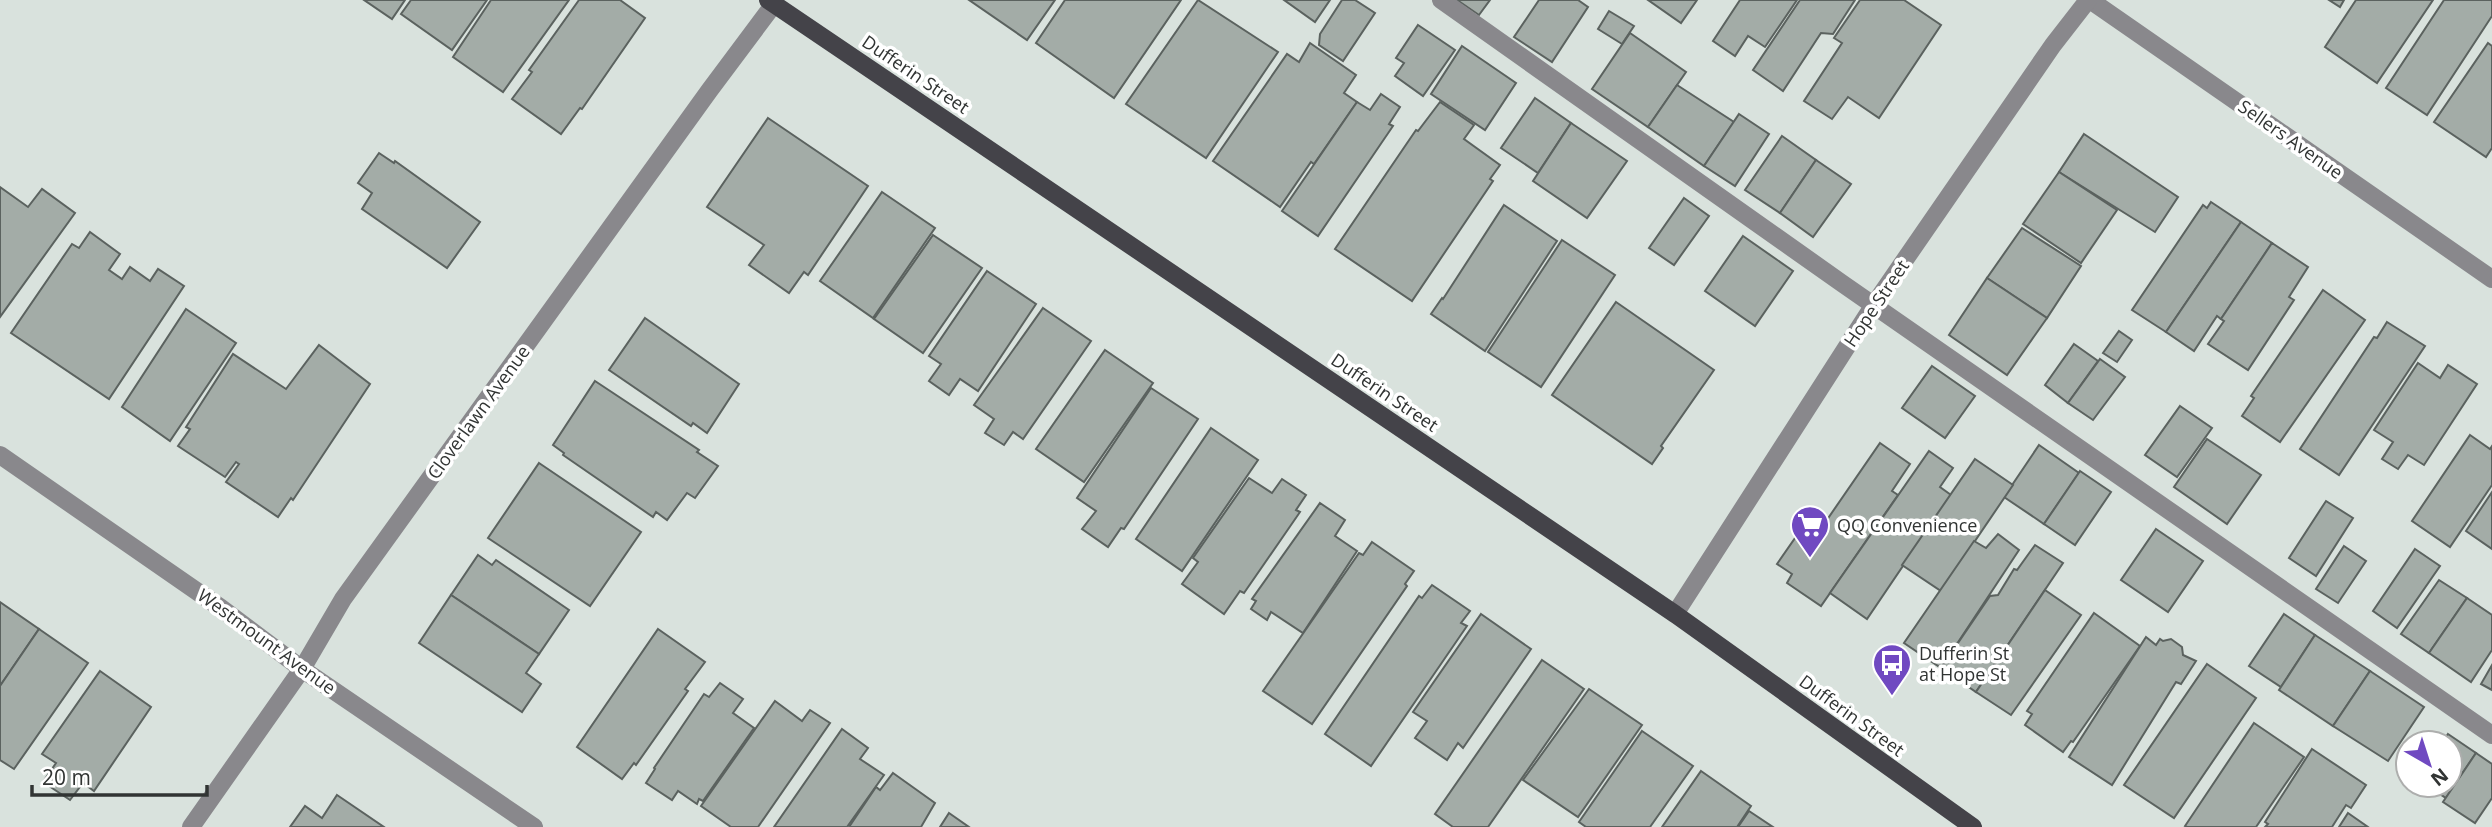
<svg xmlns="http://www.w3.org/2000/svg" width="2492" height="827" viewBox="0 0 2492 827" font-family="'Open Sans',sans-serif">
  <rect width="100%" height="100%" fill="#d9e2dd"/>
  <g fill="#a3aca7" stroke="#5b625f" stroke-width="2">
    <polygon points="364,0 405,0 392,19"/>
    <polygon points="411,0 487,0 452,50 401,14"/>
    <polygon points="491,0 569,0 503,92 453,57"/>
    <polygon points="579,0 620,0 645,18 582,109 580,108 561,134 512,99 532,72 529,70"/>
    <polygon points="969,0 1055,0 1027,40"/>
    <polygon points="1065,0 1181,0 1114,98 1036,43"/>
    <polygon points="1198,0 1278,52 1206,158 1126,104"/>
    <polygon points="1284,0 1330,0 1315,22"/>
    <polygon points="1342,0 1355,0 1375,13 1343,61 1319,45 1320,34"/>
    <polygon points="1457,0 1490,0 1479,15"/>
    <polygon points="1539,0 1578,0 1588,7 1552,62 1514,37"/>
    <polygon points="1648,0 1697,0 1681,23"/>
    <polygon points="1740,0 1797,0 1765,47 1748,36 1735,56 1713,41"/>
    <polygon points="1800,0 1855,0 1833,34 1821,33 1783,91 1753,70"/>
    <polygon points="1860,0 1904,0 1941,25 1879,118 1848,97 1832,119 1804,101 1842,43 1834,38"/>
    <polygon points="2329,0 2344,0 2340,7"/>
    <polygon points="2356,0 2433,0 2377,83 2325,47"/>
    <polygon points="2444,0 2492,0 2492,16 2427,115 2386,88"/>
    <polygon points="1609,11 1634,26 1622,44 1598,29"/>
    <polygon points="1418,25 1455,50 1423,96 1395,76 1404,63 1396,58"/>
    <polygon points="1630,33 1686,72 1648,127 1592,89"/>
    <polygon points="1310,43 1356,75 1344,93 1357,102 1314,164 1311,162 1280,207 1213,161 1287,54 1299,62"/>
    <polygon points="2488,43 2492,46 2492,148 2486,157 2434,122"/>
    <polygon points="1462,46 1516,83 1485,130 1431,94"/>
    <polygon points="1677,85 1734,122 1704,166 1648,127"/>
    <polygon points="1381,94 1400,107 1389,124 1393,126 1318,236 1282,211 1357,102 1370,110"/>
    <polygon points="1535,98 1571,123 1538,173 1501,148"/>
    <polygon points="1440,102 1474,125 1464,139 1500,165 1490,179 1493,181 1412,301 1335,249 1416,130 1418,131"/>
    <polygon points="1739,114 1769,134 1735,186 1704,166"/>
    <polygon points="768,118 868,186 808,275 804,272 789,293 749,265 764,245 707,207"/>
    <polygon points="1571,123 1627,161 1587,218 1533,181"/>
    <polygon points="2084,134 2178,197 2155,232 2059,172"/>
    <polygon points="1782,136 1816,160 1780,213 1745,190"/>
    <polygon points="379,153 394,163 395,161 480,222 447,268 362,209 372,193 358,183"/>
    <polygon points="1816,160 1851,184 1813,237 1780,213"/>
    <polygon points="2059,172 2117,210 2081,263 2023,224"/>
    <polygon points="0,187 28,207 42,189 75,213 0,317"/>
    <polygon points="882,192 935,228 873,318 820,281"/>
    <polygon points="1684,198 1709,216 1674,265 1649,248"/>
    <polygon points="2211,202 2241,222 2166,332 2132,310 2203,205 2207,208"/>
    <polygon points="1504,205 1557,241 1485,351 1431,314 1442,298 1443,299"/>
    <polygon points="2241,222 2272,243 2221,319 2217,316 2194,351 2166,332"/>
    <polygon points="2022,228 2081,266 2047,318 1987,278"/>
    <polygon points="90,232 120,254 109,270 122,279 130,267 150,281 158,269 184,286 109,399 11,333 72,244 79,248"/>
    <polygon points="933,235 982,268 923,353 874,319"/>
    <polygon points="1743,236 1793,271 1755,326 1705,291"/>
    <polygon points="1562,240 1615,275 1541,387 1488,352"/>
    <polygon points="2272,243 2308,267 2289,297 2294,300 2248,370 2208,344 2224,321 2221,319"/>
    <polygon points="987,271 1036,304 978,391 960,379 949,395 929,381 941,364 929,356"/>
    <polygon points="1987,278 2047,318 2007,375 1949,335"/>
    <polygon points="2323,290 2365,320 2280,442 2242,416 2254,398 2251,396"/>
    <polygon points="1616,302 1714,370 1661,446 1663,448 1652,464 1552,395"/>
    <polygon points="1043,308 1091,341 1023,439 1013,432 1004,445 985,433 994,419 974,405"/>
    <polygon points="186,309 236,343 170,441 122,407"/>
    <polygon points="645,318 739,384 707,433 693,423 691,426 609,370"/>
    <polygon points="2387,322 2425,346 2339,475 2300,449 2374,337 2377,338"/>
    <polygon points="2119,331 2132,340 2117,362 2103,353"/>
    <polygon points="2074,344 2098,361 2068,403 2045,385"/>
    <polygon points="319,345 370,384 293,500 291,498 278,517 226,482 239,464 236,462 225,477 178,446 190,429 186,427 233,354 286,389"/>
    <polygon points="1105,350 1153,383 1084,482 1036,449"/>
    <polygon points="2100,359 2125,377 2093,420 2068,403"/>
    <polygon points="2418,363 2440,378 2448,365 2477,384 2424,465 2408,455 2398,469 2382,459 2393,442 2374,430"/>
    <polygon points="1932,366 1975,396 1945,438 1902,408"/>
    <polygon points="595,381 699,450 697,452 718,466 695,498 687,493 667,520 656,512 653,517 563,455 564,453 553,445"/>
    <polygon points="1151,388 1198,419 1124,529 1121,528 1108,547 1082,529 1096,511 1077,498"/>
    <polygon points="2180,406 2212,428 2177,477 2145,455"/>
    <polygon points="1211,428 1258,460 1182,571 1136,539"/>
    <polygon points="2470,435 2490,449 2492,446 2492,485 2450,547 2412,521"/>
    <polygon points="2207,439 2261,475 2227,524 2174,487"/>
    <polygon points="1880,443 1910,464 1892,491 1898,495 1821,606 1787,583 1792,574 1777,564 1809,518 1822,527"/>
    <polygon points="2039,445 2079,473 2044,524 2004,497"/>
    <polygon points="1929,451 1953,468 1940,487 1951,495 1867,619 1830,593"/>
    <polygon points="1975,459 2013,485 1941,591 1902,565"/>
    <polygon points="539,463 641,532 590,606 488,538"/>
    <polygon points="2080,471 2111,492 2075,545 2044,524"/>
    <polygon points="1249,478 1272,493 1282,479 1306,495 1296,510 1300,512 1244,593 1240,591 1224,614 1182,584 1198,562 1193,558"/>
    <polygon points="2492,492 2492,549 2466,531"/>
    <polygon points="2326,501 2353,518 2316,576 2289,558"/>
    <polygon points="1320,503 1345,520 1335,536 1357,551 1303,633 1271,612 1267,620 1251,609 1256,601 1252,599"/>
    <polygon points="2156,529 2203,561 2168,612 2121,580"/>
    <polygon points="1998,534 2019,550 1941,668 1904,643 1974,541 1986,548"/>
    <polygon points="1372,542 1414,571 1405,584 1407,586 1312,724 1263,691 1359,553 1363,555"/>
    <polygon points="2035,545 2063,563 1976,692 1941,668 1990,596 1998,595 2014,569 2017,570"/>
    <polygon points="2344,546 2366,561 2338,603 2316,589"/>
    <polygon points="2415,549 2440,566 2397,628 2373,611"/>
    <polygon points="478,555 492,565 496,560 569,610 539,654 451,595"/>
    <polygon points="2439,580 2467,598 2429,653 2401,634"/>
    <polygon points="1432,585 1470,611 1461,623 1467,626 1371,766 1325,734 1419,596 1422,598"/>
    <polygon points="2045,590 2081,615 2011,715 1976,692"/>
    <polygon points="451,595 539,654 526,673 541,684 522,712 419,643"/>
    <polygon points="2467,598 2492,615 2492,650 2471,682 2429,653"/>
    <polygon points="0,602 39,629 0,686"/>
    <polygon points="2094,613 2140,646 2073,742 2071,741 2063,752 2025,725 2032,714 2027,711"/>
    <polygon points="1481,614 1531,649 1463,748 1458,743 1447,760 1415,738 1427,721 1413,712"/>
    <polygon points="2284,614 2315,635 2281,687 2249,666"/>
    <polygon points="39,629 88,663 14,769 0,760 0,686"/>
    <polygon points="658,629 705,662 685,689 688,691 636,765 634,763 622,779 577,747"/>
    <polygon points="2315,635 2370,671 2333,726 2279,690"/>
    <polygon points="2146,637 2156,645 2160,639 2163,641 2171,639 2182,647 2183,655 2196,661 2181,684 2176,682 2112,785 2069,757"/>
    <polygon points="1542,660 1584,689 1488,827 1453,827 1435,814"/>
    <polygon points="2207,664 2256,698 2174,818 2124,785"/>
    <polygon points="2492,665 2492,690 2481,684"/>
    <polygon points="100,671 151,707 94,791 83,783 70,800 43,782 56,763 42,754"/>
    <polygon points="2370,671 2424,707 2388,761 2333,726"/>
    <polygon points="720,683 743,699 733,713 754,728 703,801 699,799 697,804 678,791 672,800 646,783 655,769 654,768 704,694 709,697"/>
    <polygon points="1589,689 1642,725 1578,817 1523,780"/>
    <polygon points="775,701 802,721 810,710 830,723 758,827 731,827 701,806"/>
    <polygon points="2254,723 2304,757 2256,827 2187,827 2185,826"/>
    <polygon points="842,729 868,748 860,759 884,775 847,827 774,827"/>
    <polygon points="1642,731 1693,766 1650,827 1586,827 1579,822"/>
    <polygon points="2448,734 2476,753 2446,798 2426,785 2450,785 2450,743 2442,743"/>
    <polygon points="2312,749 2366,785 2351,808 2346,805 2332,827 2265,827 2268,824 2265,822"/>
    <polygon points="2476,753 2492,764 2492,798 2475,823 2443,802"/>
    <polygon points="1701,771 1751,806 1737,827 1662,827"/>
    <polygon points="893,773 935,803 921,827 849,827 876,787 880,790"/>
    <polygon points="337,795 384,827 290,827 305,806 322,818"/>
    <polygon points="1749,811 1773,827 1738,827"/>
    <polygon points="949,813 969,827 940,827"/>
    <polygon points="2348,813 2368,827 2339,827"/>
  </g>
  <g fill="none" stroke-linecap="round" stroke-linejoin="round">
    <g stroke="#89888c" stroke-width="18">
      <polyline points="1441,0 1843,284 2492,735"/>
      <polyline points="2090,0 2492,279"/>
      <polyline points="0,455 221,608 302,669 534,827"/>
      <polyline points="1675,614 1873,306 2053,45 2088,0"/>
      <polyline points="191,827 302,669 343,599 709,91 774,4"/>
    </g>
    <polyline stroke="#444349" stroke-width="18" points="768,0 1675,614 1973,827"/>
  </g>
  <defs>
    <symbol id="supermarket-pin" viewBox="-11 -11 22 30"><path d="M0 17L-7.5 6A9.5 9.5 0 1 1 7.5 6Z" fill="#7049c1" stroke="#fff"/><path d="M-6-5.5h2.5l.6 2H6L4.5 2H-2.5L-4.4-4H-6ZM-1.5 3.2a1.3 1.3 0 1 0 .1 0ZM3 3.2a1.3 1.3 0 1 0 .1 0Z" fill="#fff"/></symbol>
    <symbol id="bus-pin" viewBox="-11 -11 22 30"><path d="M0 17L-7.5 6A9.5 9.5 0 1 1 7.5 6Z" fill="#7049c1" stroke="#fff"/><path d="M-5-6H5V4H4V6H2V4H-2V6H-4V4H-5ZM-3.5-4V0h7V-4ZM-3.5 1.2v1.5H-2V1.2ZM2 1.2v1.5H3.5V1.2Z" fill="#fff"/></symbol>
  </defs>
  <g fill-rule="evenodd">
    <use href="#supermarket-pin" x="1788" y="503" width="44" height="60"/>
    <use href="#bus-pin" x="1870" y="641" width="44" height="60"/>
  </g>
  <g text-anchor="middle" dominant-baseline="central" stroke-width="7" stroke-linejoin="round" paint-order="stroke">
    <g font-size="18" fill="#313433" stroke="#fff">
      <text transform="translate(916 74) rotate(34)">Dufferin Street</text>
      <text transform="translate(2291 139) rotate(35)">Sellers Avenue</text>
      <text transform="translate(1876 303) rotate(-56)">Hope Street</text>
      <text transform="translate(1385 392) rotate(34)">Dufferin Street</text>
      <text transform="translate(478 412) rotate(-54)">Cloverlawn Avenue</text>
      <text transform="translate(267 641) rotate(36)">Westmount Avenue</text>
      <text transform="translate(1852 715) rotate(36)">Dufferin Street</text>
    </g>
    <g font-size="18" fill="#313433" stroke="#fff" text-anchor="start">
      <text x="1837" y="525">QQ Convenience</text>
      <text x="1919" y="653">Dufferin St<tspan x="1919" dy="21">at Hope St</tspan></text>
    </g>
  </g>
  <g transform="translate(2429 764) rotate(141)"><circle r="33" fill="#ffffff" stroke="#adaead" stroke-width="2"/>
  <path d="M0-5L12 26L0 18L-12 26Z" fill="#7049c1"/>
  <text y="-10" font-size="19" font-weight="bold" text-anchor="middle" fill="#313433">N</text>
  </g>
  <path d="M32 785v10h175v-10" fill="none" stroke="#313433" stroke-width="3.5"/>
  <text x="42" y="785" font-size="21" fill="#313433" stroke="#ffffff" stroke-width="5" paint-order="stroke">20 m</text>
</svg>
